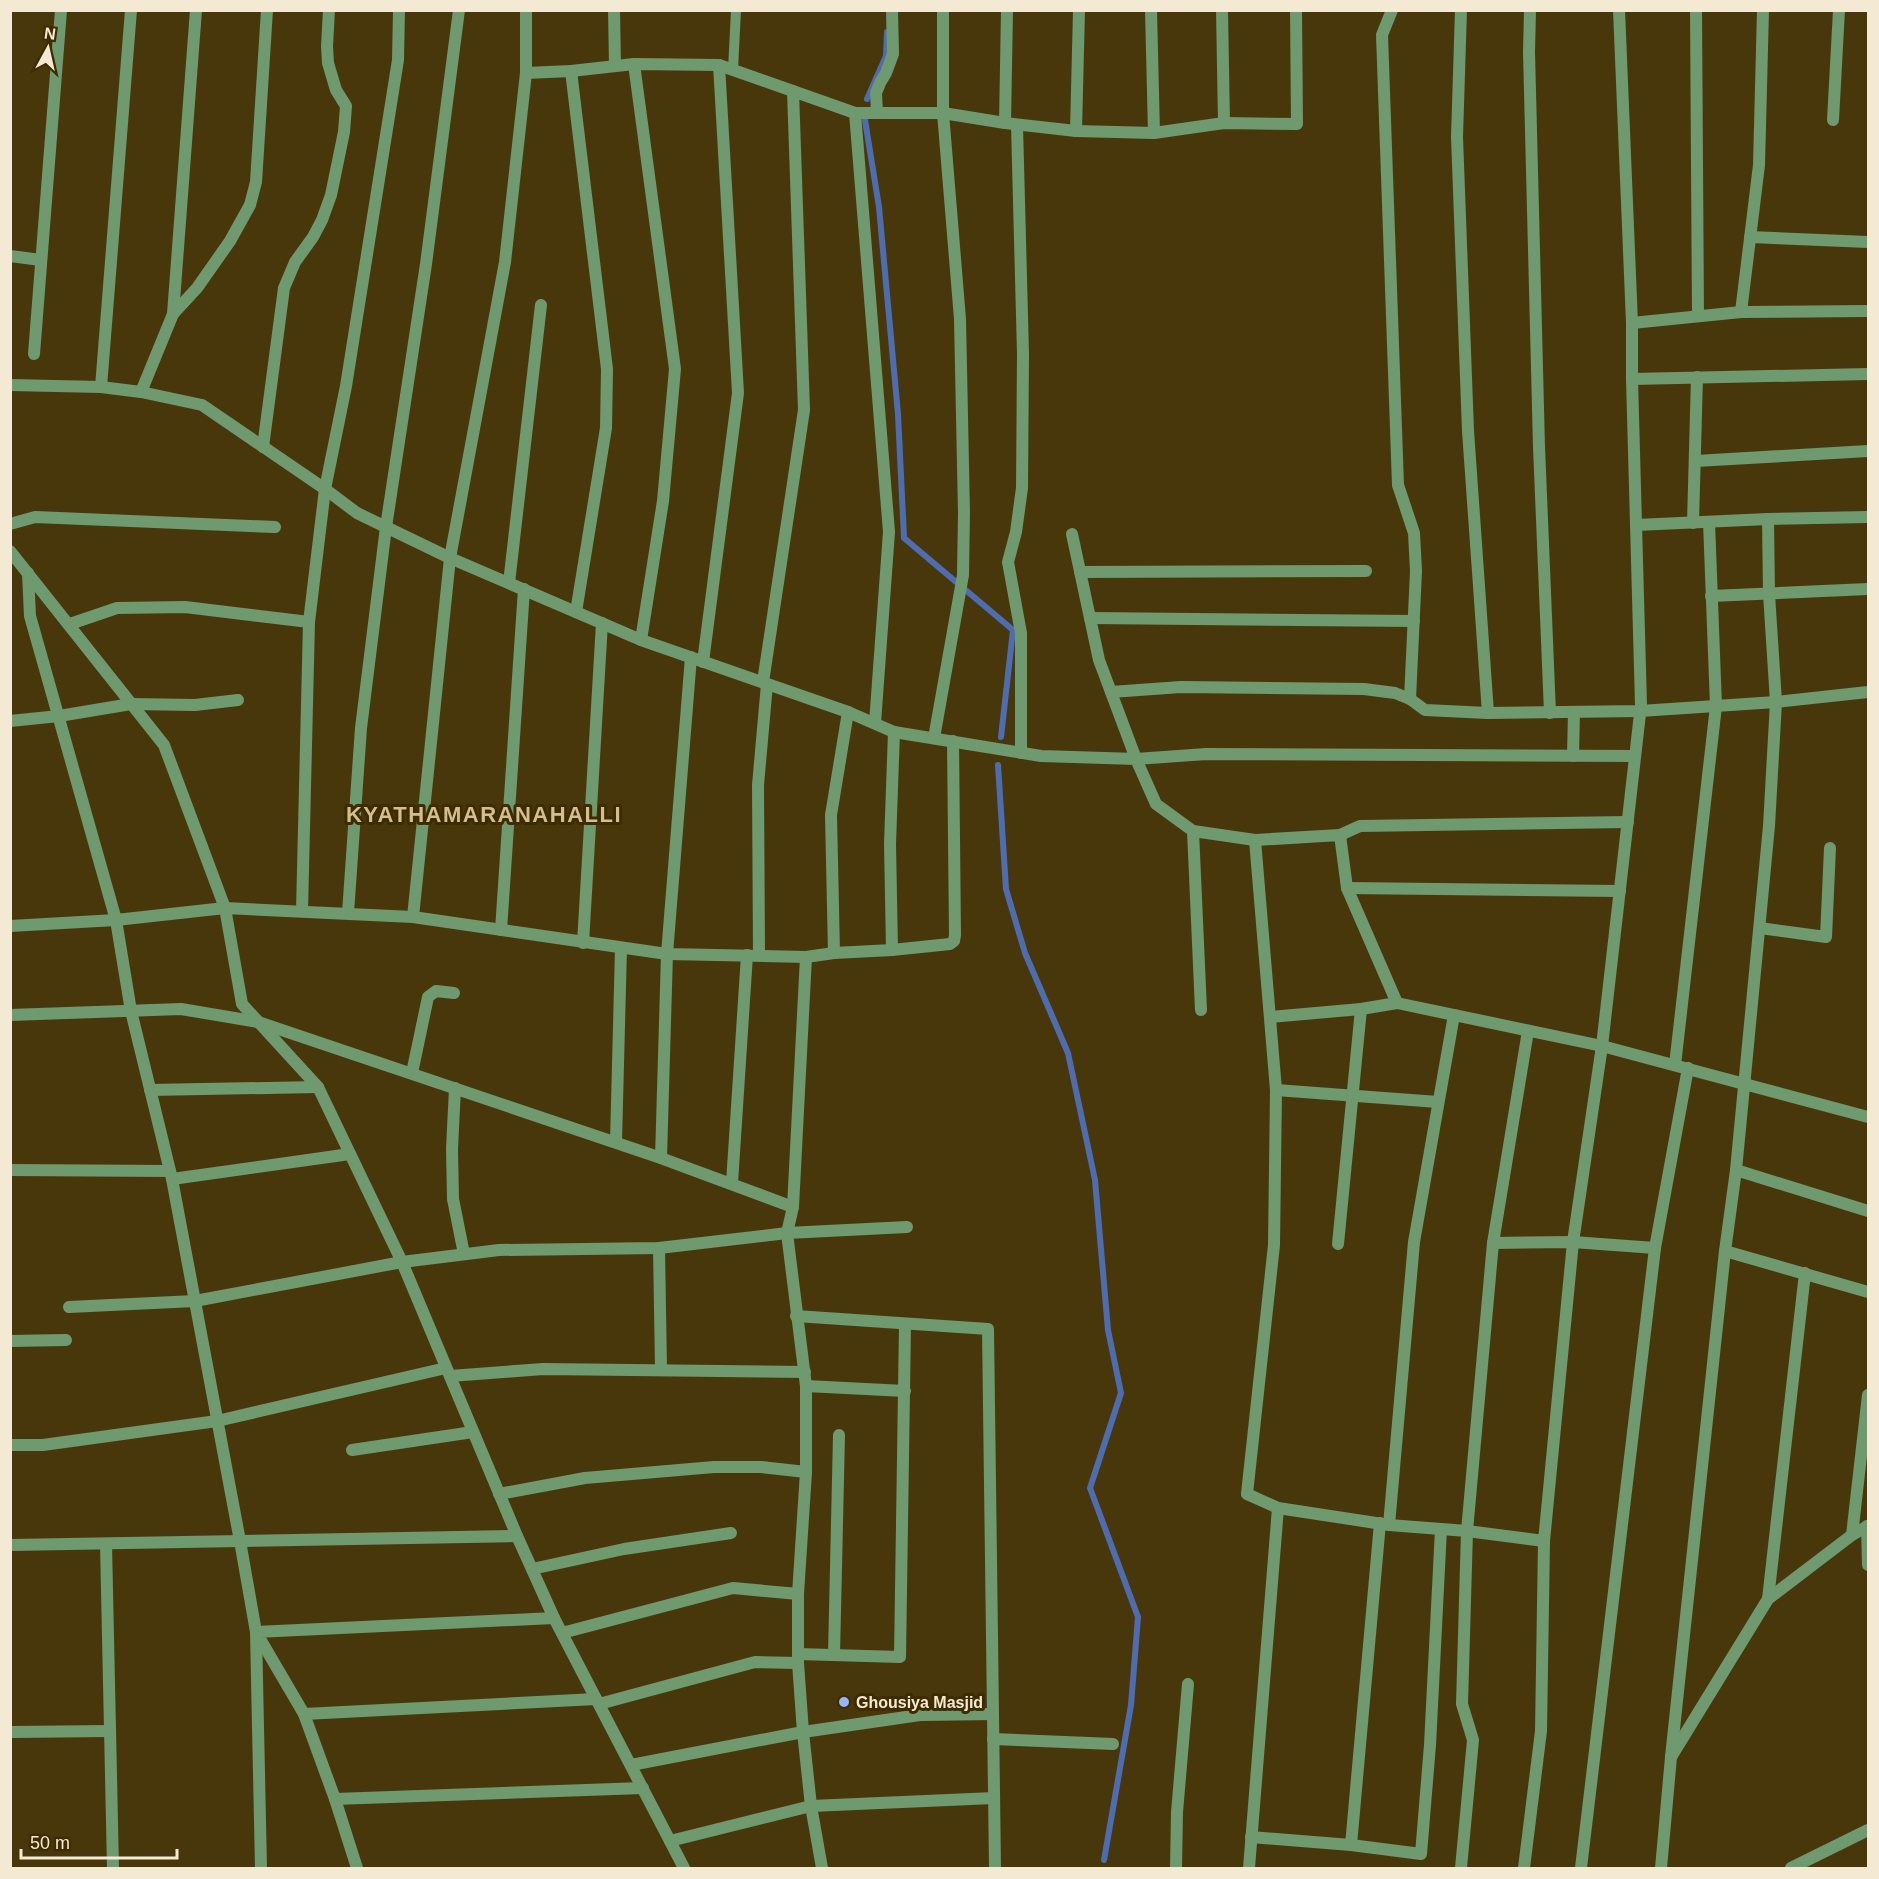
<svg xmlns="http://www.w3.org/2000/svg" width="1879" height="1879" viewBox="0 0 1879 1879" font-family="Helvetica,sans-serif">
  <rect width="100%" height="100%" fill="#49370c"/>
  <g fill="none" stroke-linecap="round" stroke-linejoin="round">
    <g stroke="#4e6db0" stroke-width="6">
      <polyline points="867,99 886,56 887,32"/>
      <polyline points="865,120 879,207 898,414 904,538 1013,630 1001,737"/>
      <polyline points="998,765 1006,889 1025,953 1068,1053 1095,1180 1108,1330 1121,1393 1090,1488 1138,1617 1131,1705 1104,1860"/>
    </g>
    <polyline stroke="#6f996e" stroke-width="10" points="733,70 736,10"/>
    <g stroke="#6f996e" stroke-width="12">
      <polyline points="614,10 615,66"/>
      <polyline points="1151,10 1154,133"/>
      <polyline points="1222,10 1224,123"/>
      <polyline points="1392,10 1382,35 1398,485 1414,533 1416,571 1410,699"/>
      <polyline points="1461,10 1457,137 1468,431 1488,713"/>
      <polyline points="1530,10 1529,52 1539,447 1550,713"/>
      <polyline points="1696,10 1698,316"/>
      <polyline points="634,64 675,369 663,501 641,640"/>
      <polyline points="571,71 607,369 606,428 576,612"/>
      <polyline points="526,73 571,71 634,64 719,65 855,113 943,113 1005,123 1076,131 1154,133 1224,123 1297,124 1296,10"/>
      <polyline points="855,113 889,532 875,723"/>
      <polyline points="877,113 876,93 880,83 886,73 893,54 892,10"/>
      <polyline points="1833,120 1839,10"/>
      <polyline points="1005,123 1007,10"/>
      <polyline points="1017,125 1023,354 1022,488 1016,532 1008,562 1021,633 1021,753"/>
      <polyline points="1076,131 1079,10"/>
      <polyline points="1750,237 1868,242"/>
      <polyline points="10,256 41,260"/>
      <polyline points="1741,312 1759,165 1763,10"/>
      <polyline points="173,314 196,10"/>
      <polyline points="1632,323 1741,312 1868,311"/>
      <polyline points="34,354 61,10"/>
      <polyline points="1632,379 1868,374"/>
      <polyline points="10,385 101,387 141,392 202,405 325,489 357,513 450,558 641,640 848,712 894,732 1041,756 1136,759 1156,804 1193,831 1255,840 1340,835 1347,888 1397,1003 1602,1046 1868,1117"/>
      <polyline points="101,387 131,10"/>
      <polyline points="141,392 173,314 197,288 230,241 250,205 256,182 267,10"/>
      <polyline points="263,447 284,288 295,262 313,237 322,220 331,195 344,132 346,106 336,90 328,63 327,46 329,10"/>
      <polyline points="1696,461 1868,451"/>
      <polyline points="1693,523 1697,377"/>
      <polyline points="10,524 35,517 275,527"/>
      <polyline points="1636,525 1768,519 1868,517"/>
      <polyline points="1072,534 1099,660 1136,759 1206,754 1635,756"/>
      <polyline points="10,551 164,745 225,908 242,1004 318,1087 402,1262 517,1536 554,1618 684,1868"/>
      <polyline points="1080,572 1366,571"/>
      <polyline points="28,573 30,616 116,920 131,1011 172,1179 240,1541 256,1632 261,1868"/>
      <polyline points="509,583 541,305"/>
      <polyline points="1711,596 1868,589"/>
      <polyline points="1090,618 1414,621"/>
      <polyline points="70,624 117,608 185,607 309,622"/>
      <polyline points="703,662 738,393 719,65"/>
      <polyline points="763,682 804,410 793,91"/>
      <polyline points="1111,692 1181,687 1364,689 1395,693 1410,699 1425,710 1488,713 1640,711 1776,702 1868,692"/>
      <polyline points="10,721 59,716 131,704 195,705 238,700"/>
      <polyline points="934,738 963,575 964,513 960,319 943,113 943,10"/>
      <polyline points="1573,756 1574,712"/>
      <polyline points="1193,831 1201,1010"/>
      <polyline points="1340,835 1360,826 1628,822"/>
      <polyline points="1255,840 1276,1090 1274,1245 1247,1494 1278,1508 1389,1525 1467,1531 1544,1541"/>
      <polyline points="1347,888 1620,891"/>
      <polyline points="302,911 309,622 325,489 346,386 398,60 399,10"/>
      <polyline points="348,913 361,728 386,527 426,264 459,10"/>
      <polyline points="413,917 450,558 505,262 526,73 526,10"/>
      <polyline points="10,926 116,920 225,908 413,917 667,954 806,957 834,953 892,950 950,944 954,941 955,935 953,741"/>
      <polyline points="1760,928 1826,937 1830,848"/>
      <polyline points="501,930 524,589"/>
      <polyline points="583,943 602,623"/>
      <polyline points="892,950 890,844 894,732"/>
      <polyline points="834,953 831,815 848,712"/>
      <polyline points="759,955 758,785 767,684"/>
      <polyline points="806,957 793,1207 787,1233 806,1386 806,1472 798,1594 798,1663 803,1732 811,1806 822,1868"/>
      <polyline points="10,1015 181,1009 258,1022 661,1158 793,1207"/>
      <polyline points="1270,1017 1361,1009 1397,1003"/>
      <polyline points="1675,1065 1716,706 1709,522"/>
      <polyline points="412,1073 428,997 436,991 454,993"/>
      <polyline points="455,1088 452,1149 453,1199 464,1254"/>
      <polyline points="150,1090 318,1087"/>
      <polyline points="1276,1090 1438,1102"/>
      <polyline points="616,1142 621,948"/>
      <polyline points="661,1158 667,954 691,657"/>
      <polyline points="10,1170 170,1171"/>
      <polyline points="1736,1170 1868,1211"/>
      <polyline points="172,1179 350,1154"/>
      <polyline points="732,1183 747,955"/>
      <polyline points="1493,1243 1573,1242 1655,1248"/>
      <polyline points="1338,1244 1361,1009"/>
      <polyline points="659,1248 661,1369"/>
      <polyline points="1725,1251 1868,1292"/>
      <polyline points="69,1307 195,1301 402,1262 499,1250 659,1248 787,1233 907,1227"/>
      <polyline points="796,1316 988,1329 995,1868"/>
      <polyline points="10,1341 66,1340"/>
      <polyline points="450,1376 543,1369 805,1372"/>
      <polyline points="806,1386 905,1391"/>
      <polyline points="10,1445 43,1445 217,1421 446,1368"/>
      <polyline points="352,1450 473,1432"/>
      <polyline points="499,1494 585,1478 714,1467 761,1467 806,1472"/>
      <polyline points="1389,1525 1414,1242 1454,1015"/>
      <polyline points="1867,1526 1868,1565"/>
      <polyline points="1852,1535 1868,1395"/>
      <polyline points="106,1544 113,1868"/>
      <polyline points="10,1545 517,1536"/>
      <polyline points="532,1569 624,1549 731,1533"/>
      <polyline points="1768,1599 1805,1273"/>
      <polyline points="562,1633 733,1588 798,1594"/>
      <polyline points="798,1654 900,1657 905,1324"/>
      <polyline points="834,1655 839,1435"/>
      <polyline points="599,1704 755,1662 798,1663"/>
      <polyline points="304,1714 596,1699"/>
      <polyline points="10,1732 110,1731"/>
      <polyline points="993,1739 1113,1744"/>
      <polyline points="1671,1757 1725,1251 1736,1170 1769,826 1776,702 1769,594 1768,519"/>
      <polyline points="631,1765 803,1732 920,1715 993,1714"/>
      <polyline points="335,1799 643,1788"/>
      <polyline points="1251,1837 1351,1845 1421,1854 1430,1745 1441,1529"/>
      <polyline points="670,1841 811,1806 994,1798"/>
      <polyline points="1351,1845 1380,1523"/>
      <polyline points="357,1868 335,1799 304,1714 256,1632 554,1618"/>
      <polyline points="1176,1868 1177,1812 1188,1684"/>
      <polyline points="1249,1868 1278,1508"/>
      <polyline points="1461,1868 1473,1740 1462,1704 1467,1531 1493,1243 1528,1031"/>
      <polyline points="1524,1868 1541,1731 1544,1541 1573,1242 1602,1046 1641,705 1632,379 1632,323 1619,10"/>
      <polyline points="1581,1868 1655,1248 1688,1068"/>
      <polyline points="1661,1868 1671,1757 1768,1599 1852,1535 1868,1526"/>
      <polyline points="1791,1868 1868,1830"/>
    </g>
  </g>
  <circle fill="#95b6fd" stroke="#3e2c00" stroke-width="2" cx="844" cy="1702" r="6"/>
  <g text-anchor="middle" dominant-baseline="central" stroke-width="6" stroke-linejoin="round" paint-order="stroke">
    <g font-size="16" font-weight="bold" fill="#f4e9d3" stroke="#3e2c00" text-anchor="start">
      <text x="856" y="1702">Ghousiya Masjid</text>
    </g>
    <g font-size="22" font-weight="bold" letter-spacing="1.5" fill="#d3bd92" stroke="#3e2c00">
      <text x="484" y="814">KYATHAMARANAHALLI</text>
    </g>
  </g>
  <rect width="1879" height="1879" fill="none" stroke="#f4e9d3" stroke-width="24"/>
  <g transform="translate(48 48) rotate(8)" stroke="#3e2c00" stroke-width="4.5" paint-order="stroke">
  <path d="M0-4.5L10 22L0 15L-10 22Z" fill="#f4e9d3"/>
  <text y="-9" font-size="16" font-weight="bold" text-anchor="middle" fill="#f4e9d3">N</text>
  </g>
  <path d="M21 1849v9h156v-9" fill="none" stroke="#f4e9d3" stroke-width="3"/>
  <text x="30" y="1849" font-size="18" fill="#f4e9d3" stroke="#3e2c00" stroke-width="4.5" paint-order="stroke">50 m</text>
</svg>
